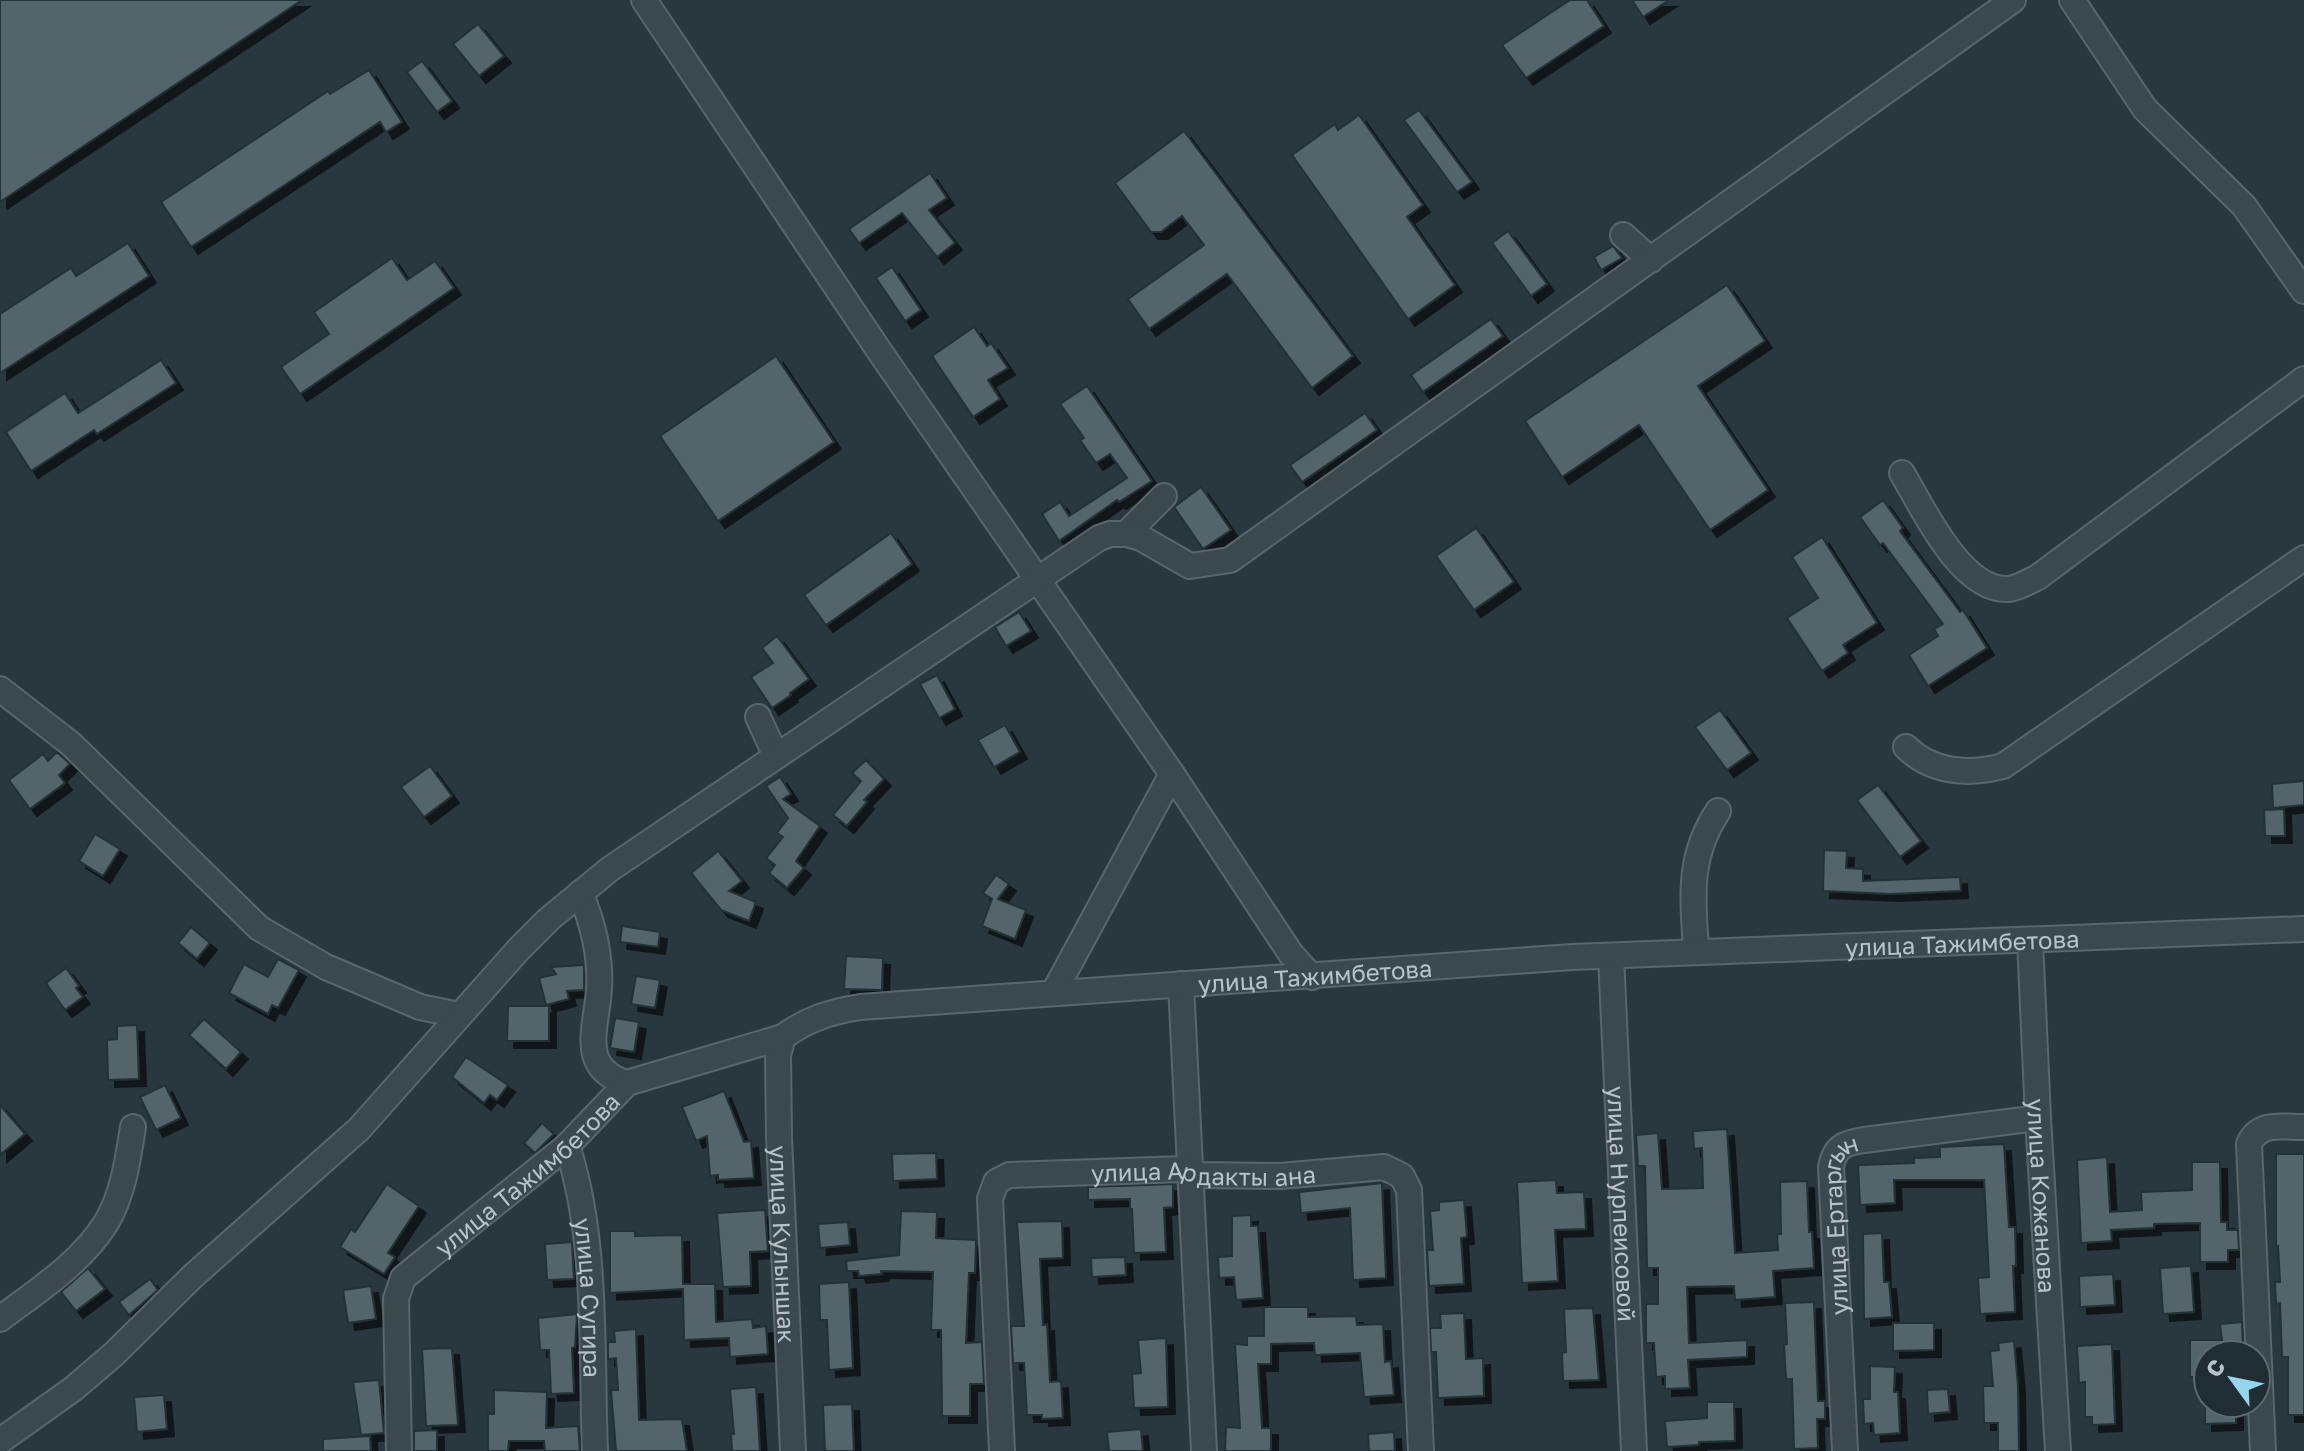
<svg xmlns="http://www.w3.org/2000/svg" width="2304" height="1451" viewBox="0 0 2304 1451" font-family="'Golos Text',sans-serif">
  <defs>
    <filter id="shadow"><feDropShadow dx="7" dy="7" stdDeviation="0" flood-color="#0009"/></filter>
  </defs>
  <rect width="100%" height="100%" fill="#28383e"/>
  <g fill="#53656b" stroke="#223035" stroke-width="2" filter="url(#shadow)">
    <polygon points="0,0 302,0 0,202"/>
    <polygon points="1570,0 1587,0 1604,26 1526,78 1502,45"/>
    <polygon points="1632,0 1669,0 1643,17"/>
    <polygon points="478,24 504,56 479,76 453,44"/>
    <polygon points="422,61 452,101 437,112 407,72"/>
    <polygon points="369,70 402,122 386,132 380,122 191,247 161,202 328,91 330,94"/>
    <polygon points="1419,110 1472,182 1457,192 1404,120"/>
    <polygon points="1359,115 1423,205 1407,217 1455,285 1408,319 1292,155 1335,124 1338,130"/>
    <polygon points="1184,131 1353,356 1312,388 1227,274 1149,329 1128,299 1204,245 1182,216 1161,232 1151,232 1115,183"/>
    <polygon points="930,173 947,198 929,210 955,243 937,257 902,213 859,243 849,229"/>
    <polygon points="1508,231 1547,284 1531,296 1492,243"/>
    <polygon points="128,243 149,276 0,373 0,314 71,268 76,276"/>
    <polygon points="1613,246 1622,258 1601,270 1594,257"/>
    <polygon points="392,258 407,280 435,261 454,288 300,394 281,367 329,334 314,312"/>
    <polygon points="892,267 921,310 905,321 876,278"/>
    <polygon points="1727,285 1765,341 1698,386 1768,490 1710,530 1639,425 1562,477 1525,421"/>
    <polygon points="1491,319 1503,336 1423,392 1411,375"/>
    <polygon points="974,327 987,346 991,343 1008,368 988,380 1000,399 973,417 932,356"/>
    <polygon points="776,356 834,442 718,521 660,436"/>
    <polygon points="161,360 176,383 97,434 94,430 31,471 6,432 65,393 78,413"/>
    <polygon points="1087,386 1152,481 1119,502 1117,500 1059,541 1042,514 1060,502 1069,516 1127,478 1110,454 1096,463 1080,440 1084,438 1060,404"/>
    <polygon points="1365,413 1377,430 1302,482 1290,465"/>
    <polygon points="1201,487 1231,530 1203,549 1174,507"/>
    <polygon points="1883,500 1903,528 1900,531 1960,612 1963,610 1987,648 1928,686 1909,655 1938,636 1934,629 1943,624 1883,543 1880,545 1860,517"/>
    <polygon points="1476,528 1514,582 1474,610 1436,556"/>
    <polygon points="891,533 912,564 826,625 804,595"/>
    <polygon points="1822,537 1877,623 1843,645 1848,653 1822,671 1787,618 1818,598 1792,557"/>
    <polygon points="1019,612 1031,631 1006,646 995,627"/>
    <polygon points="777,636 809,679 790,693 791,695 772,708 751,677 773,663 762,648"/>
    <polygon points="937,675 955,709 939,718 920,684"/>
    <polygon points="1720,710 1751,753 1727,770 1695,727"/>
    <polygon points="1005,725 1020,752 994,767 978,740"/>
    <polygon points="57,752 70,764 59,775 65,783 30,809 9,780 43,754 48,761"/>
    <polygon points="866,760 884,779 864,800 867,802 847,826 833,815 861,781 852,773"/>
    <polygon points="430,766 452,796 424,817 401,787"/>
    <polygon points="780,777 791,794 783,799 820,826 796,861 804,868 787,888 769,873 775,865 766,858 783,837 777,833 788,818 766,786"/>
    <polygon points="2304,781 2304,805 2273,808 2272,784"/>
    <polygon points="1878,785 1921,841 1900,857 1857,800"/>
    <polygon points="2284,809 2285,836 2265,836 2264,810"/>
    <polygon points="95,834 120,849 103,876 79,861"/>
    <polygon points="1824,850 1847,851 1846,868 1863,869 1863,881 1960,877 1961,891 1890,894 1823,891"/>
    <polygon points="718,851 742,881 729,891 756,902 749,921 721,910 691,873"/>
    <polygon points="996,875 1009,884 998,899 1026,910 1015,939 982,926 992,899 983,893"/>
    <polygon points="622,926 660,932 658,947 620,942"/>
    <polygon points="191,927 210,943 197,959 178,943"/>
    <polygon points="846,956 883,958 882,990 844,989"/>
    <polygon points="278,959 299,970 278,1008 272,1005 268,1014 229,993 244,964 268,977"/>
    <polygon points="584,965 584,990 567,991 569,999 546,1005 539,978 556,974 551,967"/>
    <polygon points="66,968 79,986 76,988 83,997 65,1010 46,983"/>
    <polygon points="636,976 660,980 655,1008 631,1004"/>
    <polygon points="508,1006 549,1006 549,1041 507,1041"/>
    <polygon points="615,1018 639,1022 634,1052 610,1048"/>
    <polygon points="204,1019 241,1052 226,1069 189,1035"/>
    <polygon points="137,1025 139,1079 108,1080 107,1040 117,1039 117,1026"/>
    <polygon points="466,1057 508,1085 497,1100 490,1095 484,1103 452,1077"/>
    <polygon points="165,1085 181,1118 156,1130 140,1097"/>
    <polygon points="724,1091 744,1142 751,1141 754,1178 718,1180 718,1175 710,1176 707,1136 696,1141 682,1107"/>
    <polygon points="0,1105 25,1134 0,1155"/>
    <polygon points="542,1123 554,1134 535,1153 524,1143"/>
    <polygon points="1727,1129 1735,1253 1778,1250 1777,1234 1781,1234 1780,1182 1807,1181 1809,1232 1812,1232 1814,1268 1773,1271 1775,1297 1735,1300 1734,1286 1687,1287 1689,1343 1747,1340 1747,1357 1688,1360 1690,1388 1665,1389 1665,1376 1656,1377 1654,1343 1646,1343 1646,1304 1658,1304 1658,1268 1647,1268 1645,1166 1638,1166 1636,1135 1658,1133 1662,1189 1703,1188 1702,1148 1694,1149 1693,1131"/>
    <polygon points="2004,1144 2009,1227 2015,1227 2016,1266 2013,1266 2015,1312 1980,1314 1978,1278 1989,1277 1984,1180 1894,1180 1895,1203 1860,1205 1858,1165 1914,1163 1914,1158 1940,1157 1940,1147"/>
    <polygon points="936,1153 937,1179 893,1181 892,1154"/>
    <polygon points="2276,1154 2304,1154 2304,1415 2288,1415 2288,1357 2282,1357 2280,1303 2276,1304 2275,1282 2280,1282 2278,1246 2276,1246"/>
    <polygon points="2107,1157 2110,1212 2142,1210 2141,1192 2192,1190 2192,1162 2220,1162 2221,1222 2227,1222 2227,1230 2238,1230 2239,1250 2228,1250 2228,1262 2200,1262 2200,1223 2154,1224 2154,1228 2111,1230 2112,1241 2081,1243 2077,1160"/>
    <polygon points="1556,1180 1557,1193 1584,1192 1586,1229 1555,1230 1558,1281 1522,1283 1517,1182"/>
    <polygon points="1382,1183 1386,1278 1353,1280 1350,1208 1301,1213 1299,1192"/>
    <polygon points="387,1184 419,1206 388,1253 395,1257 384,1274 340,1247 351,1229 355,1232"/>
    <polygon points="1173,1184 1173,1207 1164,1208 1166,1252 1134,1253 1132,1209 1130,1209 1130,1199 1088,1200 1088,1187"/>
    <polygon points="1464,1200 1467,1237 1461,1238 1464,1284 1429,1286 1427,1250 1433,1250 1430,1211 1439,1210 1439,1202"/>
    <polygon points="765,1210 768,1251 750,1252 751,1286 723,1287 717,1213"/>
    <polygon points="901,1211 937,1212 936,1238 976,1240 975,1273 969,1273 966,1343 982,1342 984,1384 970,1384 970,1416 942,1416 941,1330 931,1330 933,1272 881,1271 882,1274 859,1276 858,1271 847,1271 846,1261 899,1255"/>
    <polygon points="1251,1215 1251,1226 1258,1226 1263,1298 1236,1300 1234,1277 1219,1278 1218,1257 1232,1256 1232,1216"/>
    <polygon points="1062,1221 1063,1258 1040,1259 1043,1325 1047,1324 1050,1382 1061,1381 1063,1418 1042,1419 1042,1415 1027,1415 1024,1363 1013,1363 1011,1326 1024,1326 1017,1222"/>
    <polygon points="848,1222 850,1245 820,1248 818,1224"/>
    <polygon points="610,1231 635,1231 635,1236 682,1235 683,1284 715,1284 716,1322 752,1319 753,1328 766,1326 768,1354 730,1357 729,1338 684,1340 683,1289 610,1293"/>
    <polygon points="1882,1233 1884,1282 1889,1282 1892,1317 1864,1319 1863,1234"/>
    <polygon points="572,1242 574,1279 547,1280 545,1244"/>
    <polygon points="1125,1257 1126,1275 1092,1277 1091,1258"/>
    <polygon points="2191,1266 2194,1312 2163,1314 2160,1268"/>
    <polygon points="88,1268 105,1289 76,1311 61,1292"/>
    <polygon points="2113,1274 2115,1305 2080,1307 2079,1276"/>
    <polygon points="150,1279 158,1290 129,1315 119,1302"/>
    <polygon points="849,1282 853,1368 829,1370 827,1320 820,1320 819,1284"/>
    <polygon points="371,1286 376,1319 348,1323 343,1290"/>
    <polygon points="1814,1302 1818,1401 1825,1401 1825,1419 1817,1419 1818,1448 1794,1449 1792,1379 1786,1379 1784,1345 1787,1344 1785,1303"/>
    <polygon points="1264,1307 1308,1307 1308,1317 1356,1316 1357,1325 1383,1324 1385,1362 1391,1361 1394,1395 1364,1397 1360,1353 1315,1355 1314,1343 1271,1344 1271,1364 1258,1364 1262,1428 1271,1428 1271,1451 1225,1451 1226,1427 1240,1428 1235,1344 1247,1345 1247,1336 1264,1336"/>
    <polygon points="1593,1308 1599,1380 1563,1381 1562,1353 1566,1352 1564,1309"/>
    <polygon points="1464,1313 1466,1359 1483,1358 1484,1396 1438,1398 1436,1352 1431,1352 1430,1328 1441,1328 1440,1314"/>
    <polygon points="577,1314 575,1347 572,1348 574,1393 551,1394 549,1350 540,1350 538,1318"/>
    <polygon points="2242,1322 2243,1350 2229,1352 2229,1355 2208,1355 2208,1377 2190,1377 2190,1340 2222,1340 2220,1324"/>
    <polygon points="1893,1323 1934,1323 1934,1350 1893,1351"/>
    <polygon points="636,1329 639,1420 682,1419 687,1451 616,1451 611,1390 618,1390 616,1358 608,1359 608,1342 615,1342 614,1331"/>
    <polygon points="1166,1338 1168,1407 1134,1408 1132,1374 1141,1373 1138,1340"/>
    <polygon points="2014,1341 2018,1386 2019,1451 1998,1451 1998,1423 1984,1423 1983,1386 1993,1386 1990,1351 1999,1350 1998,1343"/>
    <polygon points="2112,1344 2115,1424 2092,1425 2092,1417 2085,1417 2085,1382 2079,1383 2077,1346"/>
    <polygon points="452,1348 458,1425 426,1426 422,1349"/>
    <polygon points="1870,1366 1895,1367 1894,1392 1898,1392 1900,1433 1874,1435 1873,1423 1864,1424 1863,1399 1870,1399"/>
    <polygon points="379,1380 384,1433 361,1435 353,1382"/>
    <polygon points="756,1387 760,1451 732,1451 731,1434 734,1434 730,1389"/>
    <polygon points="1948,1389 1950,1412 1928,1414 1927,1390"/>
    <polygon points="494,1390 547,1392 546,1428 578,1426 580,1451 545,1451 544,1441 509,1441 508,1451 488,1451 488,1414 494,1414"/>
    <polygon points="164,1395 167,1429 137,1432 134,1397"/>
    <polygon points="1707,1402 1734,1402 1735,1441 1699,1442 1699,1445 1667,1447 1665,1421 1707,1418"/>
    <polygon points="2205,1403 2236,1403 2236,1423 2205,1424"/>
    <polygon points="852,1404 854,1451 825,1451 823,1405"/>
    <polygon points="1141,1429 1143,1451 1109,1451 1107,1432"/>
    <polygon points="437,1430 437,1451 414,1451 414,1431"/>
    <polygon points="1394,1432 1395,1451 1369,1451 1368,1434"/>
    <polygon points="370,1436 371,1451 323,1451 323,1439"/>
  </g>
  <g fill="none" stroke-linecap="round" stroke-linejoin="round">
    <defs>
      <g id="minor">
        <polyline points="644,0 880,352 1172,774 1291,954 1312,977"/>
        <polyline points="2072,0 2145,109 2244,206 2304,291"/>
        <polyline points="1623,235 1651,260"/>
        <path d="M1902,473c21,35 59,119 107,116 9,-1 21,-8 29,-12l266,-198"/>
        <polyline points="1126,534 1164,496"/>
        <polyline points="0,689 71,744 259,928 326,967 420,1007 459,1015"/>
        <polyline points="758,717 776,756"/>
        <path d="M1906,747c26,26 63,28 97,19l301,-208"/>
        <path d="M580,893c13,29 21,64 19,96 -2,38 -22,79 28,94"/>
        <path id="s1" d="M2030,940l8,178 20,333"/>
        <path d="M1696,951c-3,-53 -9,-93 22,-140"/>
        <path id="s2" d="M1611,956l23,495"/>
        <polyline points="1181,984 1204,1451"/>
        <polyline points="1054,992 1172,774"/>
        <path id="s3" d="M783,1037l-5,18 1,82 14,314"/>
        <path id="s4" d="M567,1146c31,93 24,207 28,305"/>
        <path d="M0,1319c37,-28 81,-56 106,-96 17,-28 22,-64 27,-96"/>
        <polyline points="0,1441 73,1389 114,1354 193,1276 359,1129 519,949 549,919 610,869 1099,538 1110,534 1126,534 1141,538 1190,566 1230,560 2013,0"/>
        <path id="s5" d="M399,1451l-3,-152 7,-21 164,-132 60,-63 156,-46c24,-18 47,-25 77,-30l712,-50 732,-28"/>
        <path id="s6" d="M1002,1451l-12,-252 6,-17 13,-7 175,-6 17,6 79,1 104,-9 18,9 7,14 12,261"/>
        <path id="s7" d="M1845,1451l-14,-284c4,-21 14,-24 33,-27l174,-22"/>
        <path d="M2263,1451l-14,-307c10,-23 34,-17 55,-17"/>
      </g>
    </defs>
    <use href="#minor" stroke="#59666c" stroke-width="28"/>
    <use href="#minor" stroke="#3b494e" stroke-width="24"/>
  </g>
  <g text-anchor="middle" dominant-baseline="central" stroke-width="7" stroke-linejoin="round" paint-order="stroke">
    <g font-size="24" fill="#b8c3c9" stroke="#202e33">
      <text stroke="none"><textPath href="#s5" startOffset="1822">улица Тажимбетова</textPath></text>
      <text stroke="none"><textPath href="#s5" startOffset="1174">улица Тажимбетова</textPath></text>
      <text stroke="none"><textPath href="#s5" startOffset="336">улица Тажимбетова</textPath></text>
      <text stroke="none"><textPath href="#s6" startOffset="480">улица Ардакты ана</textPath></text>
      <text stroke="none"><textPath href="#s1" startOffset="256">улица Кожанова</textPath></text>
      <text stroke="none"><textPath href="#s2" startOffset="248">улица Нурпеисовой</textPath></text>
      <text stroke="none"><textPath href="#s7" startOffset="230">улица Ертаргын</textPath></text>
      <text stroke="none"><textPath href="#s3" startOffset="208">улица Кулыншак</textPath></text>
      <text stroke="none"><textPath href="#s4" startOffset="154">улица Сугира</textPath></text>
    </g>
  </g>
  <g transform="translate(2232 1379) rotate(303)"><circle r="38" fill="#202e33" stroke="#5d6a6f" stroke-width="2"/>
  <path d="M0-6L14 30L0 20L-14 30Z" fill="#97d4ee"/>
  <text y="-12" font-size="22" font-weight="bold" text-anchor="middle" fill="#b8c3c9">С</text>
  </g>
</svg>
